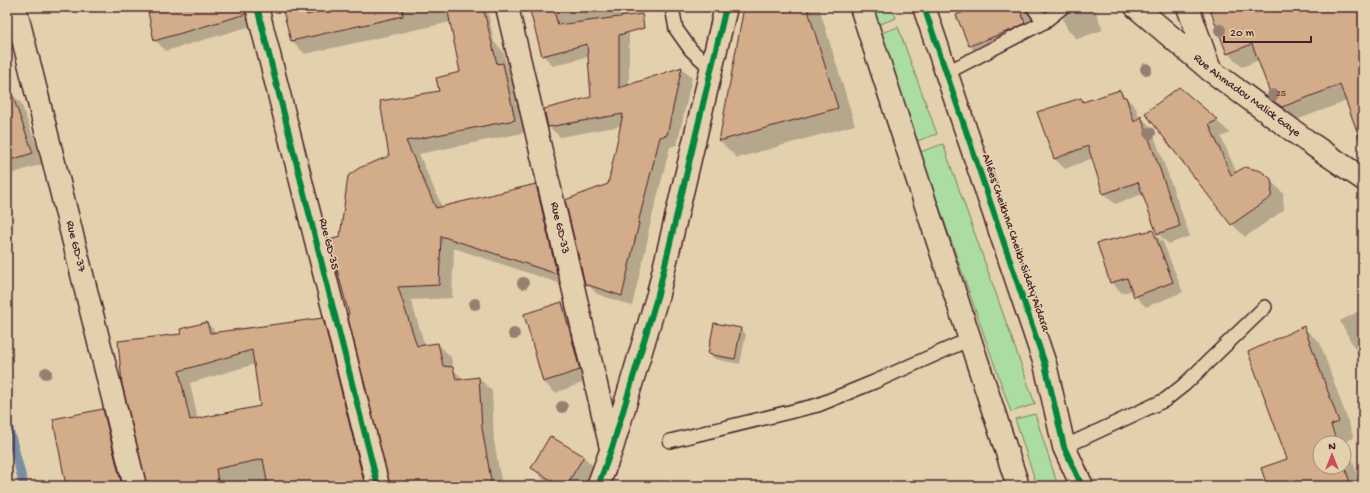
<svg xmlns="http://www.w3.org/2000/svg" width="1370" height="493" viewBox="0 0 1370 493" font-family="'Gochi Hand',sans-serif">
  <rect width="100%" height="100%" fill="#e3d1ae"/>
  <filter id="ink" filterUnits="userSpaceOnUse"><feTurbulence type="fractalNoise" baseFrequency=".025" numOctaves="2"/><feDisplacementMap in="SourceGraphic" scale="8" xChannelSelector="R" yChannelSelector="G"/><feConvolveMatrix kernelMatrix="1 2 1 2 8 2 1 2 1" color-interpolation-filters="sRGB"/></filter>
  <g filter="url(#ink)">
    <g fill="#aadd9f" stroke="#7a7e65">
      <polygon points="869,7 892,7 896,18 875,26"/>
      <polygon points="898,27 937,134 917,141 878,34"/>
      <polygon points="943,144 1035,404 1011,412 920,152"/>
      <polygon points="1035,414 1058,486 1037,486 1015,419"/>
    </g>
    <g fill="#0003" fill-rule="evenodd">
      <polygon points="148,7 247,7 251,26 166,51 155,40"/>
      <polygon points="283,7 487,7 494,42 503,51 508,69 516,77 528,132 419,154 442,207 536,185 549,199 570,287 454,248 452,298 411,300 425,346 438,344 451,357 453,369 464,380 479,378 492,391 494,441 502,486 394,486 350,315 341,238 390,157 441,92 462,73 451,22 305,54 292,41"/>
      <polygon points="547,7 642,7 641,12 629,10 629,86 682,68 692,78 677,145 670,147 648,233 649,234 632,306 597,294 586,283 621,126 560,137 549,127 592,98 589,56 553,66 543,55"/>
      <polygon points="745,7 819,7 855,125 737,158 720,141"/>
      <polygon points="979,7 1094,7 1103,30 1077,39 1067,29 1063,18 1070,12 1069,11 1056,20 1046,9 1042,9 1041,30 980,56 970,46"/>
      <polygon points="1210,7 1363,7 1363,127 1347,101 1296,120 1288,114 1274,100 1259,60 1242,67 1228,53"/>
      <polygon points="7,14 17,37 7,42"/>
      <polygon points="1179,89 1217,121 1230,133 1221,137 1237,173 1270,180 1283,193 1284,210 1245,237 1232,224"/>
      <polygon points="1120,91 1136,108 1139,118 1141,117 1151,127 1190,236 1169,244 1158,234 1143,194 1115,204 1104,194 1093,158 1065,169 1055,159 1081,99 1084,103"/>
      <polygon points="10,92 21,103 43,164 7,175 7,93"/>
      <polygon points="1152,231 1163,242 1183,292 1146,307 1135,296 1133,290 1122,293 1111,282"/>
      <polygon points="562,303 572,314 590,380 555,393 544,382 526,315"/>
      <polygon points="1363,309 1363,364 1340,321"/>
      <path d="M322,319l12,11 39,156h-225l35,-151 24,-12 10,10zM255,364l6,43 -63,13 -8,-37z"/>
      <path d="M1304,328l16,15 34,95 -8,3 15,45h-93l20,-26zM1320,443h24v24h-24z"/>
      <polygon points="740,329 746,334 740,364 715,359 709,354"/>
      <polygon points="103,411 114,422 130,486 43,486 66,481"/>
      <polygon points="7,450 12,486 7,486"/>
      <polygon points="583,456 594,467 583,486 555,486 543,479 533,468"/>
    </g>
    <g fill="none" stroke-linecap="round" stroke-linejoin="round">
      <polyline stroke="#788ea6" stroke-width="9" points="7,421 24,486"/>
    </g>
    <g fill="#d3ad89" stroke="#4a1f2b" fill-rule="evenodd">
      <polygon points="147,7 245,7 246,14 154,41"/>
      <polygon points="282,7 305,7 307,15 339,7 402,7 403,16 291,41"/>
      <polygon points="447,7 483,7 497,64 503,63 515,120 406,141 436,208 536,184 557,274 441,236 439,285 398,287 417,346 438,343 443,366 453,367 456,380 479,377 482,428 492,486 390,486 347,314 349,314 329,240 340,237 348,176 359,168 389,156 380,101 439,91 436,78 460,72"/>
      <polygon points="529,7 553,7 558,25 642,14 644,28 619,35 619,88 682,67 667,135 660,137 638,223 639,223 622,296 585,284 565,200 608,184 623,114 548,127 544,109 591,97 587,44 542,56"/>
      <polygon points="744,7 807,7 838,108 719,141"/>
      <polygon points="976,7 1019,7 1025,23 1014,29 969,46 956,15"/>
      <polygon points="1209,7 1363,7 1363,138 1360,139 1340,85 1282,107 1273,101 1252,44 1227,54"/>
      <polygon points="1179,87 1218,120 1209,124 1231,175 1245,167 1261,171 1271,179 1272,187 1271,197 1231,225 1145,113"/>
      <polygon points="10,89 33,153 7,161 7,90"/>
      <polygon points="1120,90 1123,97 1126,97 1134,122 1141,116 1180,226 1157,234 1138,182 1103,194 1088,146 1054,159 1037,112 1081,98 1083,102"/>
      <polygon points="1153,230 1173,282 1134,297 1127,278 1110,283 1097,243"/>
      <polygon points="562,302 580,370 543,382 524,314"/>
      <path d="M323,318l42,168h-97l-5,-27 -47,10 2,13 -20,4h-51l-25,-102 -4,-43 63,-7 -1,-5 27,-7 3,11zM252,350l8,56 -70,14 -11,-49z"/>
      <polygon points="714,323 741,328 735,359 708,354"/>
      <polygon points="1304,326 1339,422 1331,425 1337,443 1320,443 1320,467 1344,467 1344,464 1351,486 1267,486 1261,468 1287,459 1248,352"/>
      <polygon points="103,409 122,486 66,486 53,419"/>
      <polygon points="550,436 584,456 566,486 561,486 531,468"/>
    </g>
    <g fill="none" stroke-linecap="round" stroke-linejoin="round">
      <defs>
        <g id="lane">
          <polyline points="672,7 676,29 691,50 712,69"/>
          <polyline points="1033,7 1044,22"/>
          <polyline points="946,73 1044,22 1063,7"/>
          <polyline points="670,441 818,405 874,382 970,339"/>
          <polyline points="1064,447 1165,400 1184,385 1265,307"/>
        </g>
        <g id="street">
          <path id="s1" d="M15,7l120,479"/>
          <polyline points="257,7 378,486"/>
          <path id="s2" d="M507,7l104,441"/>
          <polyline points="1188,7 1210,70"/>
          <polyline points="598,486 612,448 658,294 726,7"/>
        </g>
        <g id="secondary">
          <polyline points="861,7 1018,486"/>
          <polyline points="924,7 1045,364 1064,447 1082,486"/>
          <path id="s3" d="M1136,7l74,63 97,71 56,38"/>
        </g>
      </defs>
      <use href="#lane" stroke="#4a1f2b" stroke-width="16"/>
      <use href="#street" stroke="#4a1f2b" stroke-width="25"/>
      <use href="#secondary" stroke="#4a1f2b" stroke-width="25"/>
      <use href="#lane" stroke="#e3d1ae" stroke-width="13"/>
      <use href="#street" stroke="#e3d1ae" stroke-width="22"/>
      <use href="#secondary" stroke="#e3d1ae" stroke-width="22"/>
      <defs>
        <g id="cycleway">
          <polyline points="257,7 378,486"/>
          <polyline points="924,7 1045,364 1064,447 1082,486"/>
          <polyline points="598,486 612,448 658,294 726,7"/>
        </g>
      </defs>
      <use href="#cycleway" stroke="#e3d1ae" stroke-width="8"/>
      <use href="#cycleway" stroke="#00873e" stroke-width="6"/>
    </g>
    <g fill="#977f6f">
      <circle cx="1220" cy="30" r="6"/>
      <circle cx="1146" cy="69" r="6"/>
      <circle cx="1273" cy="95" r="6"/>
      <circle cx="1150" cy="133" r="6"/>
      <circle cx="523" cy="283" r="6"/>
      <circle cx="475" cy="304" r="6"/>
      <circle cx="514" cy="334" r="6"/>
      <circle cx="46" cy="373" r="6"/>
      <circle cx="562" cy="407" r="6"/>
    </g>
  </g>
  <g text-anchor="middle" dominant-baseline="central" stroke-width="3" stroke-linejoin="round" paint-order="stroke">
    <g font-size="10" fill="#6c4242">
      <text x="1281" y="94">25</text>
    </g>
    <g font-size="12" fill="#4a1f2b" stroke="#e3d1ae">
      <text stroke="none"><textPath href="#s3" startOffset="142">Rue Ahmadou Malick Gaye</textPath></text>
      <text stroke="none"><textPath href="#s2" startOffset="227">Rue GD-33</textPath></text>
      <text transform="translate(1015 243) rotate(71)">Allées Cheikhna Cheikh Sidaty Aîdara</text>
      <text transform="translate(328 244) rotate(76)">Rue GD-35</text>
      <text stroke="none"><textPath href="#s1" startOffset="247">Rue GD-37</textPath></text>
    </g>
  </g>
  <rect width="1370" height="493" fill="none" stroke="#e3d1ae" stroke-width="24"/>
  <rect x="12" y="12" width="1346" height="469" fill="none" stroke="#4a1f2b" stroke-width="1.5" filter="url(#ink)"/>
  <g transform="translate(1332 455)"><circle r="19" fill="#e3d1ae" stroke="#a68a7a"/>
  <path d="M0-3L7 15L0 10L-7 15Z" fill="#d1495b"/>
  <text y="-6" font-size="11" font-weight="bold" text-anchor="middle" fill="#4a1f2b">N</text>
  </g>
  <path d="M1224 36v6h87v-6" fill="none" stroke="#4a1f2b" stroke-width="2"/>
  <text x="1230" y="36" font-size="12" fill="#4a1f2b" stroke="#e3d1ae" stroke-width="3" paint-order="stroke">20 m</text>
</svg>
